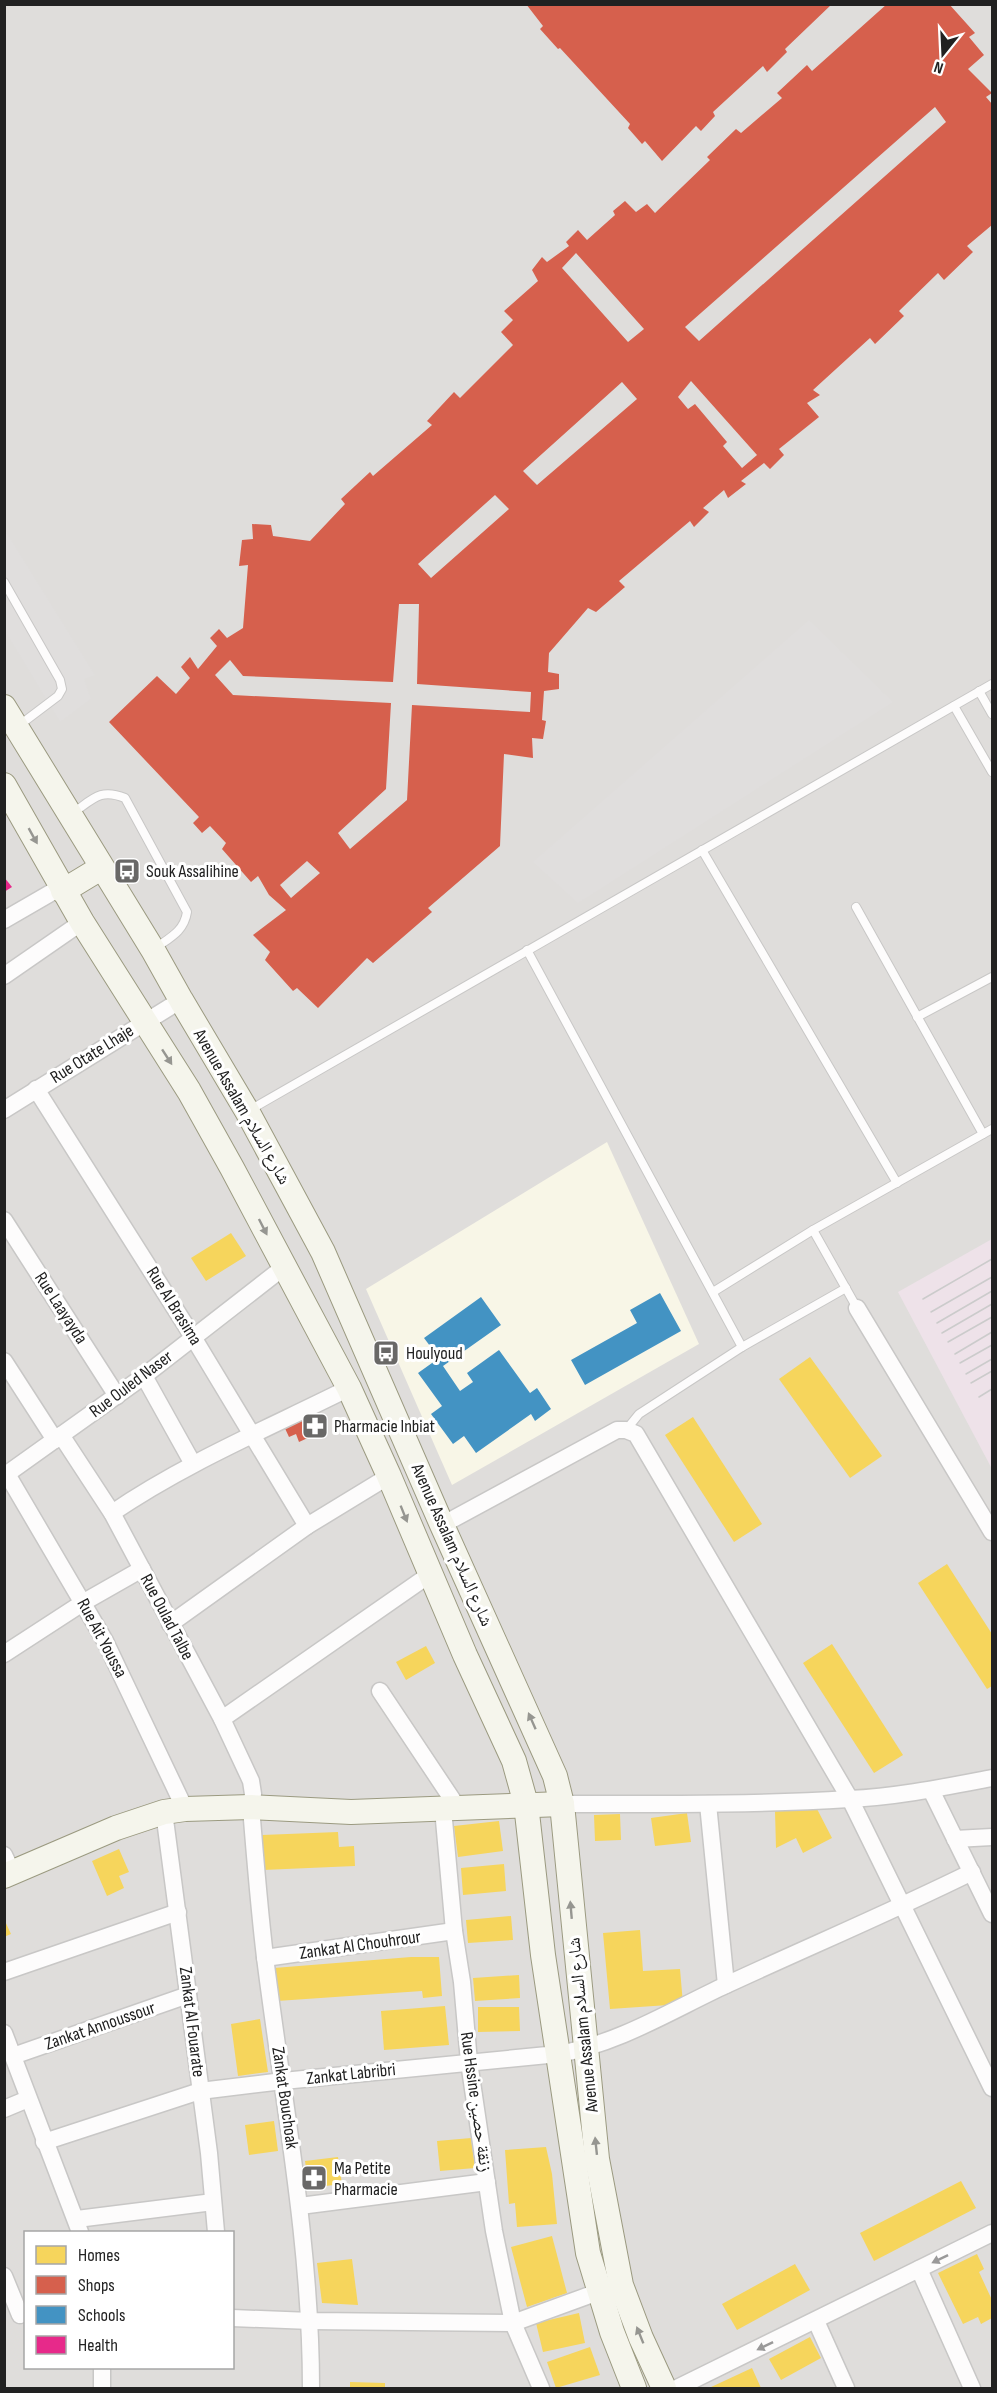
<svg xmlns="http://www.w3.org/2000/svg" width="997" height="2393" viewBox="0 0 997 2393" font-family="'Sofia Sans Condensed','Noto Naskh Arabic',sans-serif">
  <rect width="100%" height="100%" fill="#f0edea"/>
  <path fill="#dfdddb" fill-rule="evenodd" d="M5,5h987v2383h-987zM26,2232h206v136h-206z"/>
  <polygon fill="#eee2e9" points="992,1239 992,1469 898,1292"/>
  <polygon fill="#f8f6e7" points="607,1142 699,1344 452,1485 366,1289"/>
  <g fill="#e0dedd">
    <polygon points="5,530 95,675 84,679 91,699 60,722 5,631"/>
    <polygon points="809,620 893,702 578,903 533,862"/>
  </g>
  <g fill="#f6d55c">
    <polygon points="231,1233 246,1256 206,1281 191,1258"/>
    <polygon points="810,1357 882,1456 850,1478 779,1379"/>
    <polygon points="693,1417 762,1524 734,1542 665,1435"/>
    <polygon points="947,1564 992,1634 992,1686 987,1689 918,1583"/>
    <polygon points="832,1644 903,1755 874,1773 803,1663"/>
    <polygon points="426,1646 435,1663 406,1680 396,1662"/>
    <polygon points="816,1807 832,1838 803,1853 796,1838 776,1848 775,1811"/>
    <polygon points="687,1813 691,1842 655,1846 651,1818"/>
    <polygon points="620,1814 621,1840 595,1841 594,1815"/>
    <polygon points="499,1821 503,1851 458,1857 454,1826"/>
    <polygon points="338,1832 339,1847 354,1846 355,1866 263,1870 262,1835"/>
    <polygon points="119,1849 129,1872 119,1876 124,1888 107,1896 92,1861"/>
    <polygon points="504,1864 506,1891 463,1895 461,1868"/>
    <polygon points="511,1916 513,1940 468,1943 466,1920"/>
    <polygon points="4,1919 11,1934 4,1937"/>
    <polygon points="640,1930 643,1971 680,1969 683,2004 610,2009 603,1933"/>
    <polygon points="411,1957 439,1957 442,1996 423,1998 422,1991 277,2001 274,1968"/>
    <polygon points="519,1975 520,1998 475,2001 473,1978"/>
    <polygon points="445,2006 449,2045 384,2050 381,2011"/>
    <polygon points="478,2007 519,2007 520,2031 478,2032"/>
    <polygon points="260,2019 268,2072 238,2076 231,2024"/>
    <polygon points="274,2121 278,2151 249,2155 245,2125"/>
    <polygon points="471,2138 475,2168 440,2171 437,2141"/>
    <polygon points="546,2147 552,2174 557,2224 517,2227 515,2203 509,2204 505,2150"/>
    <polygon points="338,2157 342,2184 309,2188 305,2161"/>
    <polygon points="961,2181 976,2208 874,2261 860,2233"/>
    <polygon points="552,2236 567,2293 527,2307 511,2247"/>
    <polygon points="977,2254 984,2269 979,2272 992,2300 992,2318 981,2324 978,2317 963,2324 938,2273"/>
    <polygon points="352,2259 358,2305 322,2303 317,2263"/>
    <polygon points="795,2264 810,2290 737,2330 722,2304"/>
    <polygon points="579,2313 585,2343 543,2352 536,2323"/>
    <polygon points="810,2337 821,2358 781,2380 769,2359"/>
    <polygon points="590,2347 600,2375 556,2388 547,2362"/>
    <polygon points="752,2368 761,2388 709,2388"/>
    <polygon points="350,2382 385,2383 385,2388 350,2388"/>
  </g>
  <g fill="#d6604d" fill-rule="evenodd">
    <polygon points="526,4 832,4 785,49 787,52 767,72 763,66 713,112 715,116 701,131 696,126 662,161 645,141 642,144 628,128 630,124 560,48 558,49 540,29 543,26"/>
    <path d="M887,4h62l26,29 -6,4 15,18 -16,14 24,24 -6,4 6,7v121l-25,21 6,6 -29,28 -6,-7 -39,38 5,5 -29,28 -5,-6 -57,52 7,5 -13,8 12,14 -40,32 5,6 -14,14 -6,-6 -23,18 5,3 -18,14 -4,-8 -21,18 6,4 -15,15 -4,-6 -71,60 6,6 -29,25 -8,-4 -39,45 -1,19 11,2v15l-15,2 -2,29 4,1 -3,18 -11,-1 1,20 -29,-4 -4,92 -72,62 4,4 -59,51 -6,-5 -49,50 -21,-20 -4,3 -28,-31 5,-8 -17,-17 33,-25 -17,-15 -11,-19 -7,6 -29,-33 4,-6 -16,-17 -8,7 -9,-10 6,-6 -90,-95 48,-46 19,18 14,-16 -9,-11 9,-10 8,12 19,-23 -7,-8 9,-9 8,9 16,-10 5,-63 -9,1 3,-26 11,-1 -1,-15 19,1 2,11 37,5 35,-37 -4,-5 29,-27 3,4 59,-51 -5,-4 27,-29 6,6 53,-53 -12,-13 12,-12 -9,-9 34,-30 -6,-11 10,-13 5,5 22,-16 -3,-4 12,-12 9,10 28,-25 -2,-4 12,-10 11,11 11,-8 8,9 55,-53 -3,-3 29,-28 5,4 41,-35 -5,-5 30,-28 5,6zM935,107l11,15 -247,219 -14,-14zM576,253l68,76 -16,13 -66,-74zM691,381l66,74 -15,13 -19,-22 4,-4 -32,-38 -7,5 -10,-12zM622,382l15,17 -100,86 -14,-14zM495,495l14,14 -78,69 -13,-14zM399,604h20l-2,80 114,8 -1,20 -118,-7 -5,95 -57,49 -12,-16 48,-44 5,-86 -158,-8 -18,-20 15,-15 13,16 150,6zM307,861l13,12 -29,25 -11,-13z"/>
    <polygon points="312,1408 323,1431 299,1442 296,1434 289,1437 282,1422"/>
  </g>
  <g fill="#4393c3">
    <polygon points="660,1293 681,1331 585,1385 571,1360 637,1323 630,1310"/>
    <polygon points="481,1297 501,1325 443,1366 460,1391 473,1382 467,1373 499,1350 530,1393 537,1388 551,1409 535,1421 531,1414 476,1453 464,1436 453,1444 431,1414 442,1406 418,1373 439,1358 424,1338"/>
  </g>
  <polygon fill="#e7298a" points="4,877 12,887 4,892"/>
  <g fill="none" stroke-linecap="round" stroke-linejoin="round">
    <defs>
      <g id="lane">
        <polyline points="4,582 60,680 62,689 58,696 17,727"/>
        <polyline points="979,691 992,714"/>
        <polyline points="954,706 992,772"/>
        <path d="M73,813c20,-14 27,-25 52,-15l62,114c-3,20 -18,26 -33,37"/>
        <polyline points="702,850 897,1183"/>
        <polyline points="856,907 983,1134"/>
        <polyline points="527,950 742,1347 846,1288"/>
        <polyline points="917,1017 992,977"/>
        <polyline points="248,1111 992,684"/>
        <polyline points="813,1230 857,1308"/>
        <polyline points="713,1292 813,1230 992,1129"/>
        <polyline points="626,1430 639,1414 742,1347"/>
      </g>
      <g id="street">
        <polyline points="4,920 61,887"/>
        <polyline points="4,976 82,922"/>
        <polyline points="36,1089 193,1337 307,1526"/>
        <polyline points="4,1110 181,1000"/>
        <polyline points="4,1220 117,1396"/>
        <polyline points="857,1308 992,1532"/>
        <polyline points="4,1361 55,1440"/>
        <polyline points="144,1376 193,1464"/>
        <path d="M61,1435l51,78 110,206 29,62 2,13 -2,13c4,50 8,100 14,150 18,144 46,286 46,431"/>
        <polyline points="7,1474 105,1641 185,1809"/>
        <polyline points="4,1476 144,1376 284,1267"/>
        <path d="M112,1513c73,-50 157,-85 237,-125"/>
        <polyline points="442,1525 617,1430 626,1430 636,1434 850,1799 992,2088"/>
        <polyline points="170,1624 307,1526 389,1476"/>
        <polyline points="4,1654 84,1602 142,1569"/>
        <polyline points="380,1691 458,1808"/>
        <polyline points="222,1719 429,1575"/>
        <polyline points="931,1790 992,1914"/>
        <path d="M562,1804c96,0 191,1 287,-5 48,-2 96,-12 143,-21"/>
        <polyline points="708,1804 726,1985"/>
        <polyline points="443,1809 454,1931 462,1982 469,2062 494,2231 513,2323 541,2388"/>
        <polyline points="164,1812 209,2153 216,2232"/>
        <polyline points="955,1839 992,1837"/>
        <polyline points="4,1855 12,1872"/>
        <polyline points="265,1958 454,1931"/>
        <polyline points="4,1972 178,1912"/>
        <polyline points="4,2033 80,2232"/>
        <polyline points="13,2056 188,1995"/>
        <polyline points="4,2109 28,2099"/>
        <path d="M44,2142l156,-51 83,-10 275,-27c60,-10 114,-44 168,-69 82,-38 165,-73 246,-113"/>
        <polyline points="300,2206 487,2182"/>
        <polyline points="77,2219 213,2202"/>
        <polyline points="919,2269 972,2388"/>
        <polyline points="4,2276 20,2315"/>
        <polyline points="232,2318 311,2321 513,2323 609,2288"/>
        <polyline points="816,2321 846,2388"/>
        <polyline points="102,2388 102,2368"/>
        <polyline points="677,2388 992,2233"/>
      </g>
      <g id="secondary">
        <polyline points="4,707 153,950 181,1000 247,1111 323,1252 442,1525 555,1776 562,1804 597,2159 621,2285 641,2338 664,2388"/>
        <polyline points="4,785 82,922 189,1091 232,1168 349,1388 389,1476 465,1655 514,1761 526,1804 543,1955 588,2253 612,2332 634,2388"/>
        <polyline points="63,891 101,868"/>
        <polyline points="4,1876 116,1828 164,1812 185,1809 251,1807 351,1812 562,1804"/>
      </g>
    </defs>
    <use href="#lane" stroke="#c8c7c6" stroke-width="10"/>
    <use href="#street" stroke="#c8c7c6" stroke-width="19"/>
    <use href="#secondary" stroke="#9b9a80" stroke-width="26"/>
    <use href="#lane" stroke="#fdfcfc" stroke-width="8"/>
    <use href="#street" stroke="#fdfcfc" stroke-width="16"/>
    <use href="#secondary" stroke="#f5f5ec" stroke-width="24"/>
    <g stroke="#cbcbcb" stroke-width="1.5">
      <polyline points="923,1299 992,1259"/>
      <polyline points="931,1312 992,1277"/>
      <polyline points="937,1323 992,1291"/>
      <polyline points="942,1333 992,1304"/>
      <polyline points="948,1342 992,1317"/>
      <polyline points="955,1354 992,1332"/>
      <polyline points="960,1363 992,1345"/>
      <polyline points="966,1374 992,1359"/>
      <polyline points="971,1383 992,1371"/>
      <polyline points="979,1397 992,1389"/>
    </g>
  </g>
  <defs><path id="oneway-solid" d="M-6-.8H1V-3.2L6.5 0L1 3.2V.8H-6Z" transform="scale(1.5)"/></defs>
  <g fill="#969691">
    <use href="#oneway-solid" transform="translate(33 836) rotate(61)"/>
    <use href="#oneway-solid" transform="translate(167 1057) rotate(57)"/>
    <use href="#oneway-solid" transform="translate(263 1227) rotate(63)"/>
    <use href="#oneway-solid" transform="translate(404 1514) rotate(68)"/>
    <use href="#oneway-solid" transform="translate(532 1721) rotate(-114)"/>
    <use href="#oneway-solid" transform="translate(571 1910) rotate(-95)"/>
    <use href="#oneway-solid" transform="translate(596 2146) rotate(-96)"/>
    <use href="#oneway-solid" transform="translate(640 2335) rotate(-112)"/>
  </g>
  <g fill="#9a9999">
    <use href="#oneway-solid" transform="translate(940 2259) rotate(154)"/>
    <use href="#oneway-solid" transform="translate(765 2346) rotate(154)"/>
  </g>
  <defs>
    <symbol id="bus-square" viewBox="-11 -11 22 22"><rect x="-9" y="-9" width="18" height="18" rx="4" fill="#696867" stroke="#fff"/><path d="M-5-6H5V4H4V6H2V4H-2V6H-4V4H-5ZM-3.5-4V0h7V-4ZM-3.5 1.2v1.5H-2V1.2ZM2 1.2v1.5H3.5V1.2Z" fill="#fff"/></symbol>
    <symbol id="pharmacy-square" viewBox="-11 -11 22 22"><rect x="-9" y="-9" width="18" height="18" rx="4" fill="#696867" stroke="#fff"/><path d="M-2-6h4v4h4v4h-4v4h-4v-4h-4v-4h4Z" fill="#fff"/></symbol>
  </defs>
  <g fill-rule="evenodd">
    <use href="#bus-square" x="112" y="856" width="30" height="30"/>
    <use href="#bus-square" x="371" y="1338" width="30" height="30"/>
    <use href="#pharmacy-square" x="300" y="1411" width="30" height="30"/>
    <use href="#pharmacy-square" x="299" y="2163" width="30" height="30"/>
  </g>
  <g text-anchor="middle" dominant-baseline="central" stroke-width="6" stroke-linejoin="round" paint-order="stroke">
    <g font-size="18" fill="#212121" stroke="#fff" text-anchor="start">
      <text x="146" y="871">Souk Assalihine</text>
      <text x="406" y="1353">Houlyoud</text>
      <text x="334" y="1426">Pharmacie Inbiat</text>
      <text x="334" y="2168">Ma Petite<tspan x="334" dy="21">Pharmacie</tspan></text>
    </g>
    <g font-size="18" fill="#212121" stroke="#fff">
      <text transform="translate(92 1054) rotate(-32)">Rue Otate Lhaje</text>
      <text transform="translate(242 1107) rotate(60)">Avenue Assalam شارع السلام</text>
      <text transform="translate(174 1306) rotate(58)">Rue Al Brasima</text>
      <text transform="translate(61 1308) rotate(57)">Rue Laayayda</text>
      <text transform="translate(131 1384) rotate(-37)">Rue Ouled Naser</text>
      <text transform="translate(452 1545) rotate(66)">Avenue Assalam شارع السلام</text>
      <text transform="translate(167 1617) rotate(62)">Rue Oulad Talbe</text>
      <text transform="translate(102 1638) rotate(62)">Rue Ait Youssa</text>
      <text transform="translate(360 1945) rotate(-8)">Zankat Al Chouhrour</text>
      <text transform="translate(192 2022) rotate(83)">Zankat Al Fouarate</text>
      <text transform="translate(583 2025) rotate(-96)">Avenue Assalam شارع السلام</text>
      <text transform="translate(100 2026) rotate(-19)">Zankat Annoussour</text>
      <text transform="translate(351 2074) rotate(-6)">Zankat Labribri</text>
      <text transform="translate(285 2098) rotate(82)">Zankat Bouchoak</text>
      <text transform="translate(476 2102) rotate(82)">Rue Hssine زنقة حصين</text>
    </g>
  </g>
  <rect width="997" height="2393" fill="none" stroke="#212121" stroke-width="12"/>
  <rect x="24" y="2231" width="210" height="138" fill="#ffffff" stroke="#a6a6a6" stroke-width="1.5"/>
  <rect x="36" y="2246" width="30" height="18" fill="#f6d55c" stroke="#a6a6a6" stroke-width="1.5"/>
  <text x="78" y="2261" font-size="18" fill="#212121">Homes</text>
  <rect x="36" y="2276" width="30" height="18" fill="#d6604d" stroke="#a6a6a6" stroke-width="1.5"/>
  <text x="78" y="2291" font-size="18" fill="#212121">Shops</text>
  <rect x="36" y="2306" width="30" height="18" fill="#4393c3" stroke="#a6a6a6" stroke-width="1.5"/>
  <text x="78" y="2321" font-size="18" fill="#212121">Schools</text>
  <rect x="36" y="2336" width="30" height="18" fill="#e7298a" stroke="#a6a6a6" stroke-width="1.5"/>
  <text x="78" y="2351" font-size="18" fill="#212121">Health</text>
  <g transform="translate(943 54) rotate(198)" stroke="#ffffff" stroke-width="4.5" paint-order="stroke">
  <path d="M0-4.5L10 22L0 15L-10 22Z" fill="#212121"/>
  <text y="-9" font-size="16" font-weight="bold" text-anchor="middle" fill="#212121">N</text>
  </g>
</svg>
